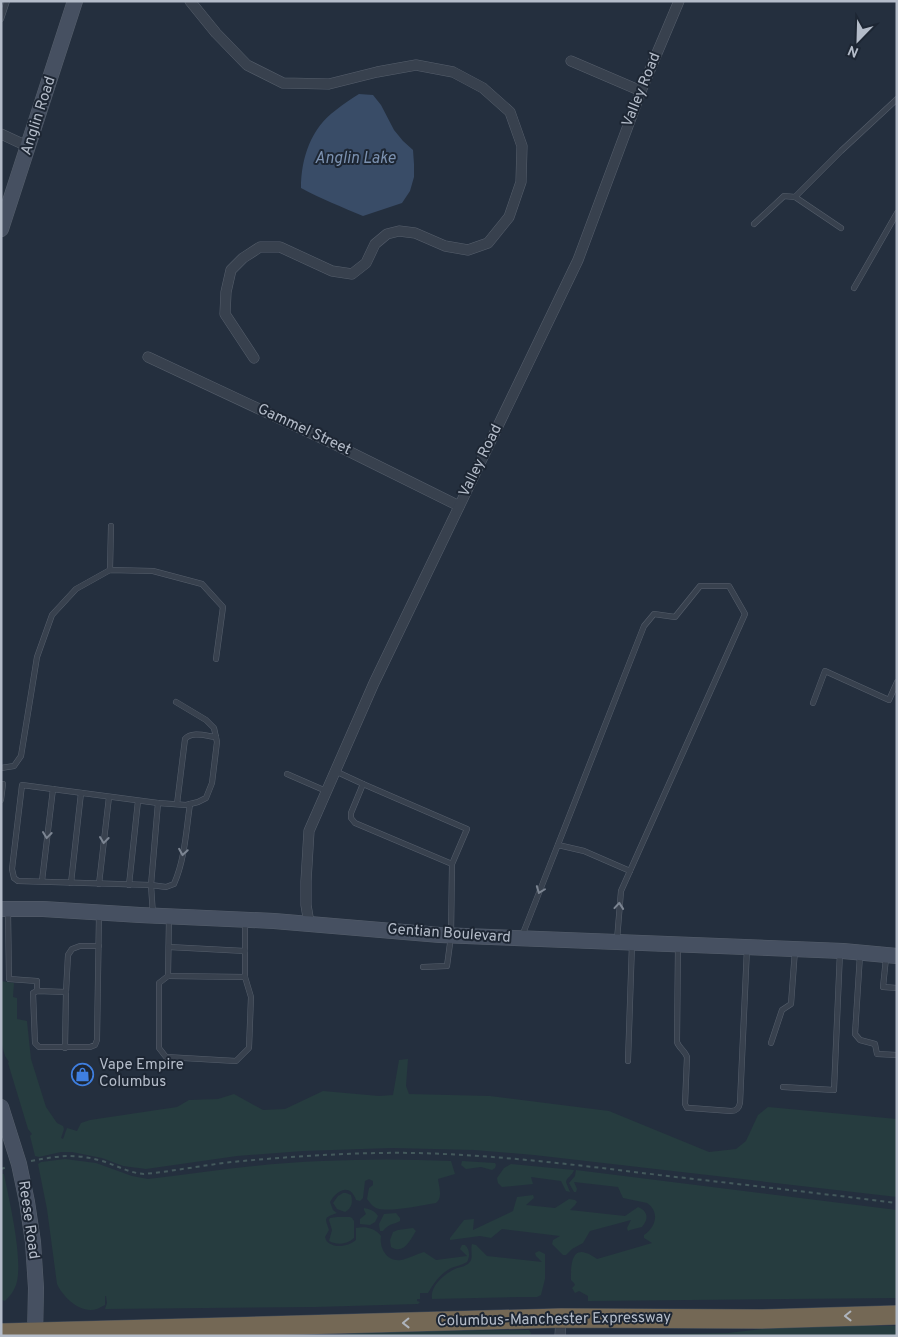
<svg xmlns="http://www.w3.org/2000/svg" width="898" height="1337" viewBox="0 0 898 1337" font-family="Overpass,sans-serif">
  <rect width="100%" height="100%" fill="#242f3e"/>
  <g fill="#263c3f">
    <polygon points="1,981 14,983 13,997 17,998 17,1019 27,1021 31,1059 46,1107 57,1123 63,1126 64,1129 61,1138 63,1139 67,1128 77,1131 81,1123 90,1120 177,1107 189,1100 218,1099 234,1094 263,1110 285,1109 323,1091 379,1096 393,1095 399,1060 408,1059 406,1086 409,1094 490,1096 609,1111 709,1152 736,1149 746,1141 758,1115 768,1107 897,1119 897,1197 534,1155 474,1150 392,1148 303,1151 237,1156 146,1169 123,1166 102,1158 72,1152 61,1152 39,1157 35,1156 30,1136 32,1134 28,1129 8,1063 9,1062 5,1056 1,1042"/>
    <path d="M65,1159l31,4 36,13 16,3c57,-7 115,-16 174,-18 43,-2 86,-2 129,0l4,13 -17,5c1,8 5,19 -2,24 -14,2 -48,10 -60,5 -4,-2 -6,-5 -9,-9l2,-11 4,-3v-4l-4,-2 -4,2 -2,17 -3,3 -4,-1c-6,-17 -19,-10 -26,2l3,8 4,3c-14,5 -12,5 -8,17l-4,7 1,3c6,9 22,7 30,0v-12c9,-2 19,0 25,8 -2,12 6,26 20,24 7,-1 15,-6 23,-8l12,8 31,-4 -7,-7 2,-4h3c5,4 5,12 2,17 -5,3 -11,4 -16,6 -11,6 -17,15 -23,25h-8v6h-3v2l3,1 -2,2 -102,3 -211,2 2,-6 -1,-7h-1v9c-3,1 -5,3 -8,4 -17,5 -34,-12 -40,-25l-10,-75 -9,-45 3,-2z"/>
    <polygon points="462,1161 495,1163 496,1165 495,1168 492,1170 481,1167 466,1169 461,1165"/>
    <path d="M511,1164l63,6c-2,6 -7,7 -8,12l4,10 -4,-1 -5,-10 -30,-4 2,7 -31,3 -4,-4 -1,-5 7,-10z"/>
    <path d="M576,1170l321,40v88l-309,3v-5l-9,-5 -4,2 -3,-5 3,-3 -1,-2 -3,-3c0,-9 -1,-33 15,-27 4,1 8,4 11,6l55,-16 -8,-5v-3c12,-8 16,-23 3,-32l-24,-5 -5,-11 -44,-5 3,7 -1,3h-2l-5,-9 6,-7z"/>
    <path d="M1,1174h3c5,26 20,87 12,111 -2,6 -6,11 -11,16l-4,-1z"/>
    <path d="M343,1193h3l5,2c2,7 1,13 -6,17l-8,-3 -4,-6 5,-7z"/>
    <path d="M533,1195l1,3 -8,7 29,3 14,-9 6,1 2,2 -2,3 -5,5 55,6 13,-9c10,4 11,12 4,20l-12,3 -2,1 -1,-3 4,-8 -41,11 -7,12 -11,6 -6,6h-3l-11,-11 1,-4 7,-4 -58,-7 -11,9 -11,-2 -30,4v-2l14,-18 10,-1 -1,11 40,-19 4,-14z"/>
    <path d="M364,1208c6,1 11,3 14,8l-3,6 -5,3 -10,-1v-5l6,-5 -2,-4z"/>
    <path d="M396,1213l4,5v3c-7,4 -11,2 -17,10h-3l-1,-7 5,-10z"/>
    <path d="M337,1217h13l2,1 2,3v17c-7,7 -17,7 -25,3l3,-11 -3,-10 1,-2z"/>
    <path d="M413,1228l3,3c-6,9 -12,24 -25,16l-1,-7 3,-8 5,-2z"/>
    <path d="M472,1244l4,1 11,11 55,6 -6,-6 -1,-3 4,-2 6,3v25l-4,16 -4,2h-18l-87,2c-2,-13 12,-25 23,-30 4,-2 10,-2 14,-6 5,-5 1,-12 3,-19z"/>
    <polygon points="789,1326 897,1326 897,1336 589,1336 728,1333"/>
    <polygon points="529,1330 531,1333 530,1336 331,1336 369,1331"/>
  </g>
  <path fill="#394c67" d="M359,94l14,1 8,10 13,25 9,11 10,9 1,14v13l-4,14 -8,12 -39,13c-21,-9 -42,-17 -62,-28 0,-30 10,-60 35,-78 7,-6 15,-11 23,-16z"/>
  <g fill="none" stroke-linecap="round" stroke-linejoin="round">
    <defs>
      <g id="lane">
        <polyline points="1,19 7,1"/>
        <polyline points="754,224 784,196 795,197"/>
        <polyline points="841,228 795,197 841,151 897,99"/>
        <polyline points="854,288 897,213"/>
        <polyline points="110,570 111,526"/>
        <polyline points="813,703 825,671 889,700 897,682"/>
        <polyline points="1,768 14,766 21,756 37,657 52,615 76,589 110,570 153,571 202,584 223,607 216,659"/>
        <polyline points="335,771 363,784"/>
        <polyline points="287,774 326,791"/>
        <polyline points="1,784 3,784 1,800"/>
        <path d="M158,803l-7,82 15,2 8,-3c11,-25 12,-53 16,-80"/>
        <path d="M177,804l8,-65c7,-8 21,-3 31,-2"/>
        <polyline points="558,845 584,851 630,871"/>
        <polyline points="42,881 53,789"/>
        <polyline points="71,883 81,793"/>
        <polyline points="99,884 109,797"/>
        <polyline points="129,885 138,801"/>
        <polyline points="8,911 9,979 37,981 37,991"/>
        <polyline points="153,915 151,885 18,881 14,878 12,869 22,785 158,803 186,805 198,802 206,798 212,783 217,742 214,728 206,720 176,702"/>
        <polyline points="169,919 168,976 245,977 245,920"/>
        <polyline points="522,936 644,626 654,614 675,617 700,586 729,586 745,614 621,891 617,940"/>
        <polyline points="99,946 80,946 72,949 68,955 66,992 37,991 33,993 35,1043 39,1047 90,1047 95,1045 97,1040 99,915"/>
        <path d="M678,946l-1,96c2,6 8,9 10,15l-2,47 2,4h3l41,3c6,0 8,-3 9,-8l7,-155"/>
        <polyline points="169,947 245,951"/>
        <polyline points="860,955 855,1034 860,1040 875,1044 877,1054 897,1055"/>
        <polyline points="886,958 883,987 897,988"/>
        <polyline points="423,967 447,966 451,936 452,864 355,823 351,818 351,813 363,784 467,829 452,864"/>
        <polyline points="168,976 159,983 159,1048 166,1057 236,1061 249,1048 251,997 245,977"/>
        <polyline points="771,1043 782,1010 791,1004 795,950"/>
        <polyline points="65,1048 66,992"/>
        <polyline points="628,1061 632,944"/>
        <polyline points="783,1087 834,1090 840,952"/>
      </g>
      <g id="street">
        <polyline points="190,1 216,33 247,65 283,83 329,84 377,72 416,65 453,72 483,88 510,112 522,146 521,182 509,217 488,243 468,250 445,246 415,233 399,231 387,234 375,244 366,263 352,274 332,271 280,247 260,247 243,258 231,270 226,292 225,314 254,358"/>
        <polyline points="571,61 641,91"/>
        <polyline points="1,134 29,147"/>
        <polyline points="148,357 336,445 459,506"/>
        <polyline points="309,923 306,905 306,881 309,831 374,683 578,260 641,91 679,1"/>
        <polyline points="560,1336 561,1318"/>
      </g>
      <g id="secondary">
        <polyline points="1,229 75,1"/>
        <polyline points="1,909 43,909 140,915 274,921 440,935 843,951 897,956"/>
        <polyline points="1,1107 19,1164 27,1202 33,1242 36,1288 35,1336"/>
      </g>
      <polyline id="highway" points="1,1333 561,1318 760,1319 897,1315"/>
    </defs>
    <use href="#lane" stroke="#565f6c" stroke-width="6"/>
    <use href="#street" stroke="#565f6c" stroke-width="11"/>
    <use href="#secondary" stroke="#565f6c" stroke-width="16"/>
    <use href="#highway" stroke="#434c59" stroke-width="20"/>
    <g stroke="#44595c" stroke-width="2" stroke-dasharray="4 4" stroke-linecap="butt">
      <path d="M31,1161c27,-5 44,-8 71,0 14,4 27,12 42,13 32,-3 65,-10 98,-13 57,-5 116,-9 174,-8 82,2 162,12 243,22 79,9 158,18 238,28"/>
      <polyline points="1,1169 7,1167"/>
    </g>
    <use href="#lane" stroke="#38414e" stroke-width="5"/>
    <use href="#street" stroke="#38414e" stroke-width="10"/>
    <use href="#secondary" stroke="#465061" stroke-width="15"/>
    <use href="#highway" stroke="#746855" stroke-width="19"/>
  </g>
  <defs><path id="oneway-chevron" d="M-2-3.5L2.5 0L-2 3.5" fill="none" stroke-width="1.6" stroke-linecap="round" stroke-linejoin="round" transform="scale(1.25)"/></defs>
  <g stroke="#7c8592">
    <use href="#oneway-chevron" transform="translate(47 835) rotate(97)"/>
    <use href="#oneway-chevron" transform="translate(104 840) rotate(97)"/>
    <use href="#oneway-chevron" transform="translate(183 852) rotate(99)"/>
    <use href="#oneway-chevron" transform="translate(540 890) rotate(111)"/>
    <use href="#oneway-chevron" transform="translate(619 906) rotate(-85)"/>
  </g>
  <g stroke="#aeb4bd">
    <use href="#oneway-chevron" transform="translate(848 1316) rotate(179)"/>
    <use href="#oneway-chevron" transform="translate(406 1323) rotate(179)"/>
  </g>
  <defs>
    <symbol id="shop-ring" viewBox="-11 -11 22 22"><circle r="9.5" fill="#1d2633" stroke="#3f7fe0" stroke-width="1.5"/><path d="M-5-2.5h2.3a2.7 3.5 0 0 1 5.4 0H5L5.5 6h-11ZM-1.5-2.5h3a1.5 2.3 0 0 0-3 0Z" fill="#3f7fe0"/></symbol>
  </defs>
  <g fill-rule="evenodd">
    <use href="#shop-ring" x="70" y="1062" width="25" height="25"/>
  </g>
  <g text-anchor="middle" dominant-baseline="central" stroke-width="4" stroke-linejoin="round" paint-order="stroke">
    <g font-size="15" fill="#b4bcc9" stroke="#1d2633">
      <text transform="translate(642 90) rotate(-68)">Valley Road</text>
      <text transform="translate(39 116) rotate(-72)">Anglin Road</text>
      <text transform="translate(304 430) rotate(25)">Gammel Street</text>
      <text transform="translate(481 461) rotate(-64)">Valley Road</text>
      <text transform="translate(449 934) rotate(4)">Gentian Boulevard</text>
      <text transform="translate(28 1220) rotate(82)">Reese Road</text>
      <text transform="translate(554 1320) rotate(-1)">Columbus-Manchester Expressway</text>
    </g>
    <g font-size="15" fill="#b4bcc9" stroke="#1d2633" text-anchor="start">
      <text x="99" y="1065">Vape Empire<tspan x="99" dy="17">Columbus</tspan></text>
    </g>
    <g font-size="16" font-style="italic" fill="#7c92b1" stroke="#1d2633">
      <text x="355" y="159">Anglin Lake</text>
    </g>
  </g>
  <rect width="898" height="1337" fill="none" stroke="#b4bcc9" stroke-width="5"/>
  <g transform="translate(858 40) rotate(203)" stroke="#1d2633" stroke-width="4" paint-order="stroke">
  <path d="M0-4L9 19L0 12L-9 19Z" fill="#b4bcc9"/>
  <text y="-8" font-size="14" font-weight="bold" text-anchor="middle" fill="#b4bcc9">N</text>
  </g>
</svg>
